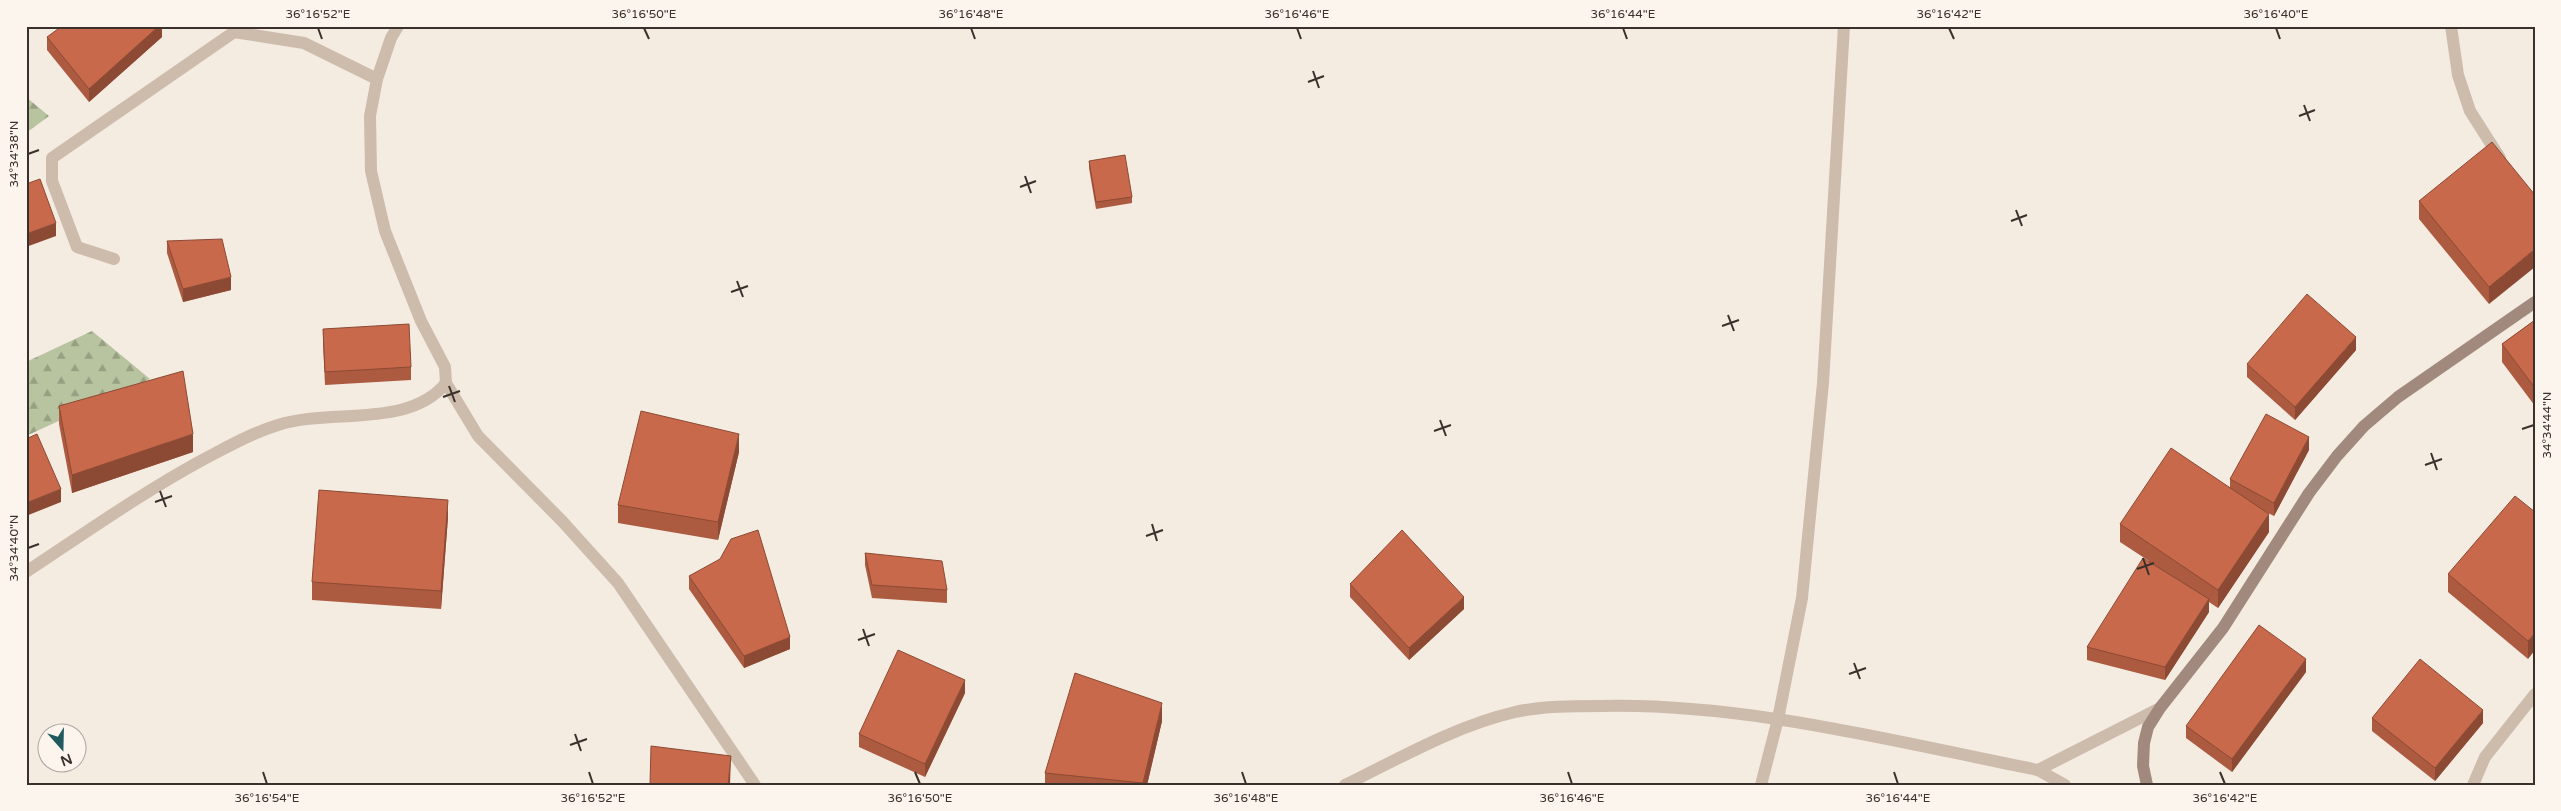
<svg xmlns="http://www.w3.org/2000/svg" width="2561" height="811" viewBox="0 0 2561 811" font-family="'Varela Round',sans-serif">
  <defs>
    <pattern id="forest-firs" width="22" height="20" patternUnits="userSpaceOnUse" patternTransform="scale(1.25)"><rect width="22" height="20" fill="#b8c4a0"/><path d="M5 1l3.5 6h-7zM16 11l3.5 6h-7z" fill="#97a083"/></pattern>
  </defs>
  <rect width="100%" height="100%" fill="#f4ebe1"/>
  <g fill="url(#forest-firs)">
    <polygon points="26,97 49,116 26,133"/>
    <polygon points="92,331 150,379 26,436 26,362"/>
  </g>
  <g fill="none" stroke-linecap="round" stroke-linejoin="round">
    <g stroke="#cdbbac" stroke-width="12">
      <polyline points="398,26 391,38 377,79 370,116 371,171 385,231 421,321 445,367 446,383 478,436 562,521 618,583 755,785"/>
      <polyline points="2451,26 2458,75 2470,111 2500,158"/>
      <polyline points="114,259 77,247 52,181 52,158 234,32 304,43 377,79"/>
      <path d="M26,572c59,-39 117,-80 180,-114 23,-12 46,-25 72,-33 52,-17 131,4 168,-42"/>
      <polyline points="2038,770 2160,708"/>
      <path d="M1345,785c55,-27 110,-59 170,-73 27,-6 59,-6 87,-6 146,-3 294,36 436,64l27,15"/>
      <polyline points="1761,785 1778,719 1802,598 1823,383 1844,26"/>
      <polyline points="2473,785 2485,757 2535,694"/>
    </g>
    <polyline stroke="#a18a7d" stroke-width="12" points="2147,785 2143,766 2144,743 2148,727 2160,708 2223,628 2309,493 2337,456 2364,426 2398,397 2535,302"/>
  </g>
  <g fill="#ac5a40">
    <polygon points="162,26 162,37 89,102 47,50 47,37"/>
    <polygon points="1089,161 1132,197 1132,203 1096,209 1089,168"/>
    <polygon points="2535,195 2489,304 2419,219 2419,201"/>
    <polygon points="167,241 231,290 183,302 167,253"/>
    <polygon points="2535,320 2535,406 2502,362 2502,344"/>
    <polygon points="323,329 411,367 411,380 325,385 323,342"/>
    <polygon points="2356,350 2295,420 2247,377 2247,364"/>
    <polygon points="59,406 193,452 72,493 59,424"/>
    <polygon points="2309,450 2274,516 2264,511 2269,532 2218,608 2209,602 2209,612 2165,680 2087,660 2087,647 2149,561 2120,542 2120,524 2230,488 2230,479"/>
    <polygon points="739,452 718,540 618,523 618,505"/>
    <polygon points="2535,512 2528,659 2448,592 2448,574"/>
    <polygon points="448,517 441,609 312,600 312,582"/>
    <polygon points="865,553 947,590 947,603 872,598 865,565"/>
    <polygon points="689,576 790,649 744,668 689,589"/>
    <polygon points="1350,584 1464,609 1409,660 1350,597"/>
    <polygon points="2306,672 2232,772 2186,738 2186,726"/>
    <polygon points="965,693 925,777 859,747 859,734"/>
    <polygon points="2372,718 2483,723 2435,781 2372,731"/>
    <polygon points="1162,721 1147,785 1045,785 1045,773"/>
  </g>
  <g fill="#8c4a34">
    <polygon points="159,26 162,26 162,37 89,102 89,89"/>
    <polygon points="56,223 56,236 26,247 26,234"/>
    <polygon points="2535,249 2535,267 2489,304 2489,287"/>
    <polygon points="231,277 231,290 183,302 183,289"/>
    <polygon points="2356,337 2356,350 2295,420 2295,407"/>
    <polygon points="193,434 193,452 72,493 72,475"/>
    <polygon points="739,434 739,452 718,540 718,522"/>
    <polygon points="2309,437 2309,450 2274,516 2274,503"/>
    <polygon points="61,489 61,502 26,516 26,503"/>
    <polygon points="448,500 448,517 441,609 441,591"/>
    <polygon points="2269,514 2269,532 2218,608 2218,590"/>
    <polygon points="1464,597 1464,609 1409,660 1409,648"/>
    <polygon points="2209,599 2209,612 2165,680 2165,667"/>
    <polygon points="2535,633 2535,650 2528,659 2528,641"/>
    <polygon points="790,637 790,649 744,668 744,656"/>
    <polygon points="2306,659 2306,672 2232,772 2232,759"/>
    <polygon points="965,680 965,693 925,777 925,764"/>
    <polygon points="1162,703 1162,721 1147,785 1143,785"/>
    <polygon points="2483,710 2483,723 2435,781 2435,768"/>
    <polygon points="731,756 730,785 728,785"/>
  </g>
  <g fill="#c8694b" stroke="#8c4a34">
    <polygon points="62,26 159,26 89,89 47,37"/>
    <polygon points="2492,142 2535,195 2535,249 2489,287 2419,201"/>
    <polygon points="1125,155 1132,197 1096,202 1089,161"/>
    <polygon points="40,179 56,223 26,234 26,184"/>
    <polygon points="222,239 231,277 183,289 167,241"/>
    <polygon points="2307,294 2356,337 2295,407 2247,364"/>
    <polygon points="2535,320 2535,388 2502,344"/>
    <polygon points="409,324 411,367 325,372 323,329"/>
    <polygon points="183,371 193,434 72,475 59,406"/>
    <polygon points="641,411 739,434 718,522 618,505"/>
    <polygon points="2266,414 2309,437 2274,503 2230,479"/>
    <polygon points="37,434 61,489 26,503 26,439"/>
    <polygon points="2171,448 2269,514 2218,590 2120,524"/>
    <polygon points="319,490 448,500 441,591 312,582"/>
    <polygon points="2515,496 2535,512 2535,633 2528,641 2448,574"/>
    <polygon points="758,530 790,637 744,656 689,576 720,559 731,539"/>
    <polygon points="1402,530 1464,597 1409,648 1350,584"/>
    <polygon points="865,553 942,561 947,590 872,585"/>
    <polygon points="2143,558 2209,599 2165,667 2087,647"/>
    <polygon points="2259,625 2306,659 2232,759 2186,726"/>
    <polygon points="898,650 965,680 925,764 859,734"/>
    <polygon points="2420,659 2483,710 2435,768 2372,718"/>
    <polygon points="1075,673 1162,703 1143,783 1045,773"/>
    <polygon points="651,746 731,756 728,785 650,785"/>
  </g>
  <path fill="none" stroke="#3b302b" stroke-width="2" d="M318,28l4,11M644,28l5,11M971,28l4,11M1297,28l4,11M1623,28l4,11M1949,28l5,11M2276,28l4,11M1313,71l6,17M1308,82l16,-6M2304,105l6,16M2299,116l16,-6M28,154l11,-4M1025,176l6,17M1020,187l16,-6M2016,210l6,16M2011,221l16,-6M737,281l6,16M731,292l17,-6M1728,315l6,16M1722,326l17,-6M449,386l6,16M443,397l17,-6M1440,420l6,16M2522,429l12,-4M1434,431l17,-6M2431,453l6,17M2425,465l17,-6M160,491l6,16M155,502l17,-6M1152,524l5,17M1146,536l17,-6M28,548l11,-4M2143,558l6,17M2137,569l17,-6M863,629l6,17M858,640l17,-6M1854,663l6,16M1849,674l17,-6M575,734l6,17M570,745l17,-6M263,772l4,12M589,772l4,12M915,772l5,12M1242,772l4,12M1568,772l4,12M1894,772l4,12M2220,772l5,12"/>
  <rect width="2561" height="811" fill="none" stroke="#fbf5ee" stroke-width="55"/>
  <g transform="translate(62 748) rotate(160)"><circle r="24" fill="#fbf5ee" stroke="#aea6a0"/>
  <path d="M0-4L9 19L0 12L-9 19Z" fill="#1f5a5e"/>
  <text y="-8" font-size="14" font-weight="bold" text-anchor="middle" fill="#3b302b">N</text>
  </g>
  <rect x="28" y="28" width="2506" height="756" fill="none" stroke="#3b302b" stroke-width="2"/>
  <g font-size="12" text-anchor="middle" fill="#3b302b">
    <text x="318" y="18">36°16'52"E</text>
    <text x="644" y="18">36°16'50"E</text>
    <text x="971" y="18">36°16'48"E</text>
    <text x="1297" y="18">36°16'46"E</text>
    <text x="1623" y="18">36°16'44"E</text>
    <text x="1949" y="18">36°16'42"E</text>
    <text x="2276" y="18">36°16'40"E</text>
    <text transform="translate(14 154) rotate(-90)" y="4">34°34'38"N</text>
    <text transform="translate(2547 425) rotate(-90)" y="4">34°34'44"N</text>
    <text transform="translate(14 548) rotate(-90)" y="4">34°34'40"N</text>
    <text x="267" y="802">36°16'54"E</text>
    <text x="593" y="802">36°16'52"E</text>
    <text x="920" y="802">36°16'50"E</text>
    <text x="1246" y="802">36°16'48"E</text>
    <text x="1572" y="802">36°16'46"E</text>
    <text x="1898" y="802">36°16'44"E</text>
    <text x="2225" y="802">36°16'42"E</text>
  </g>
</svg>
